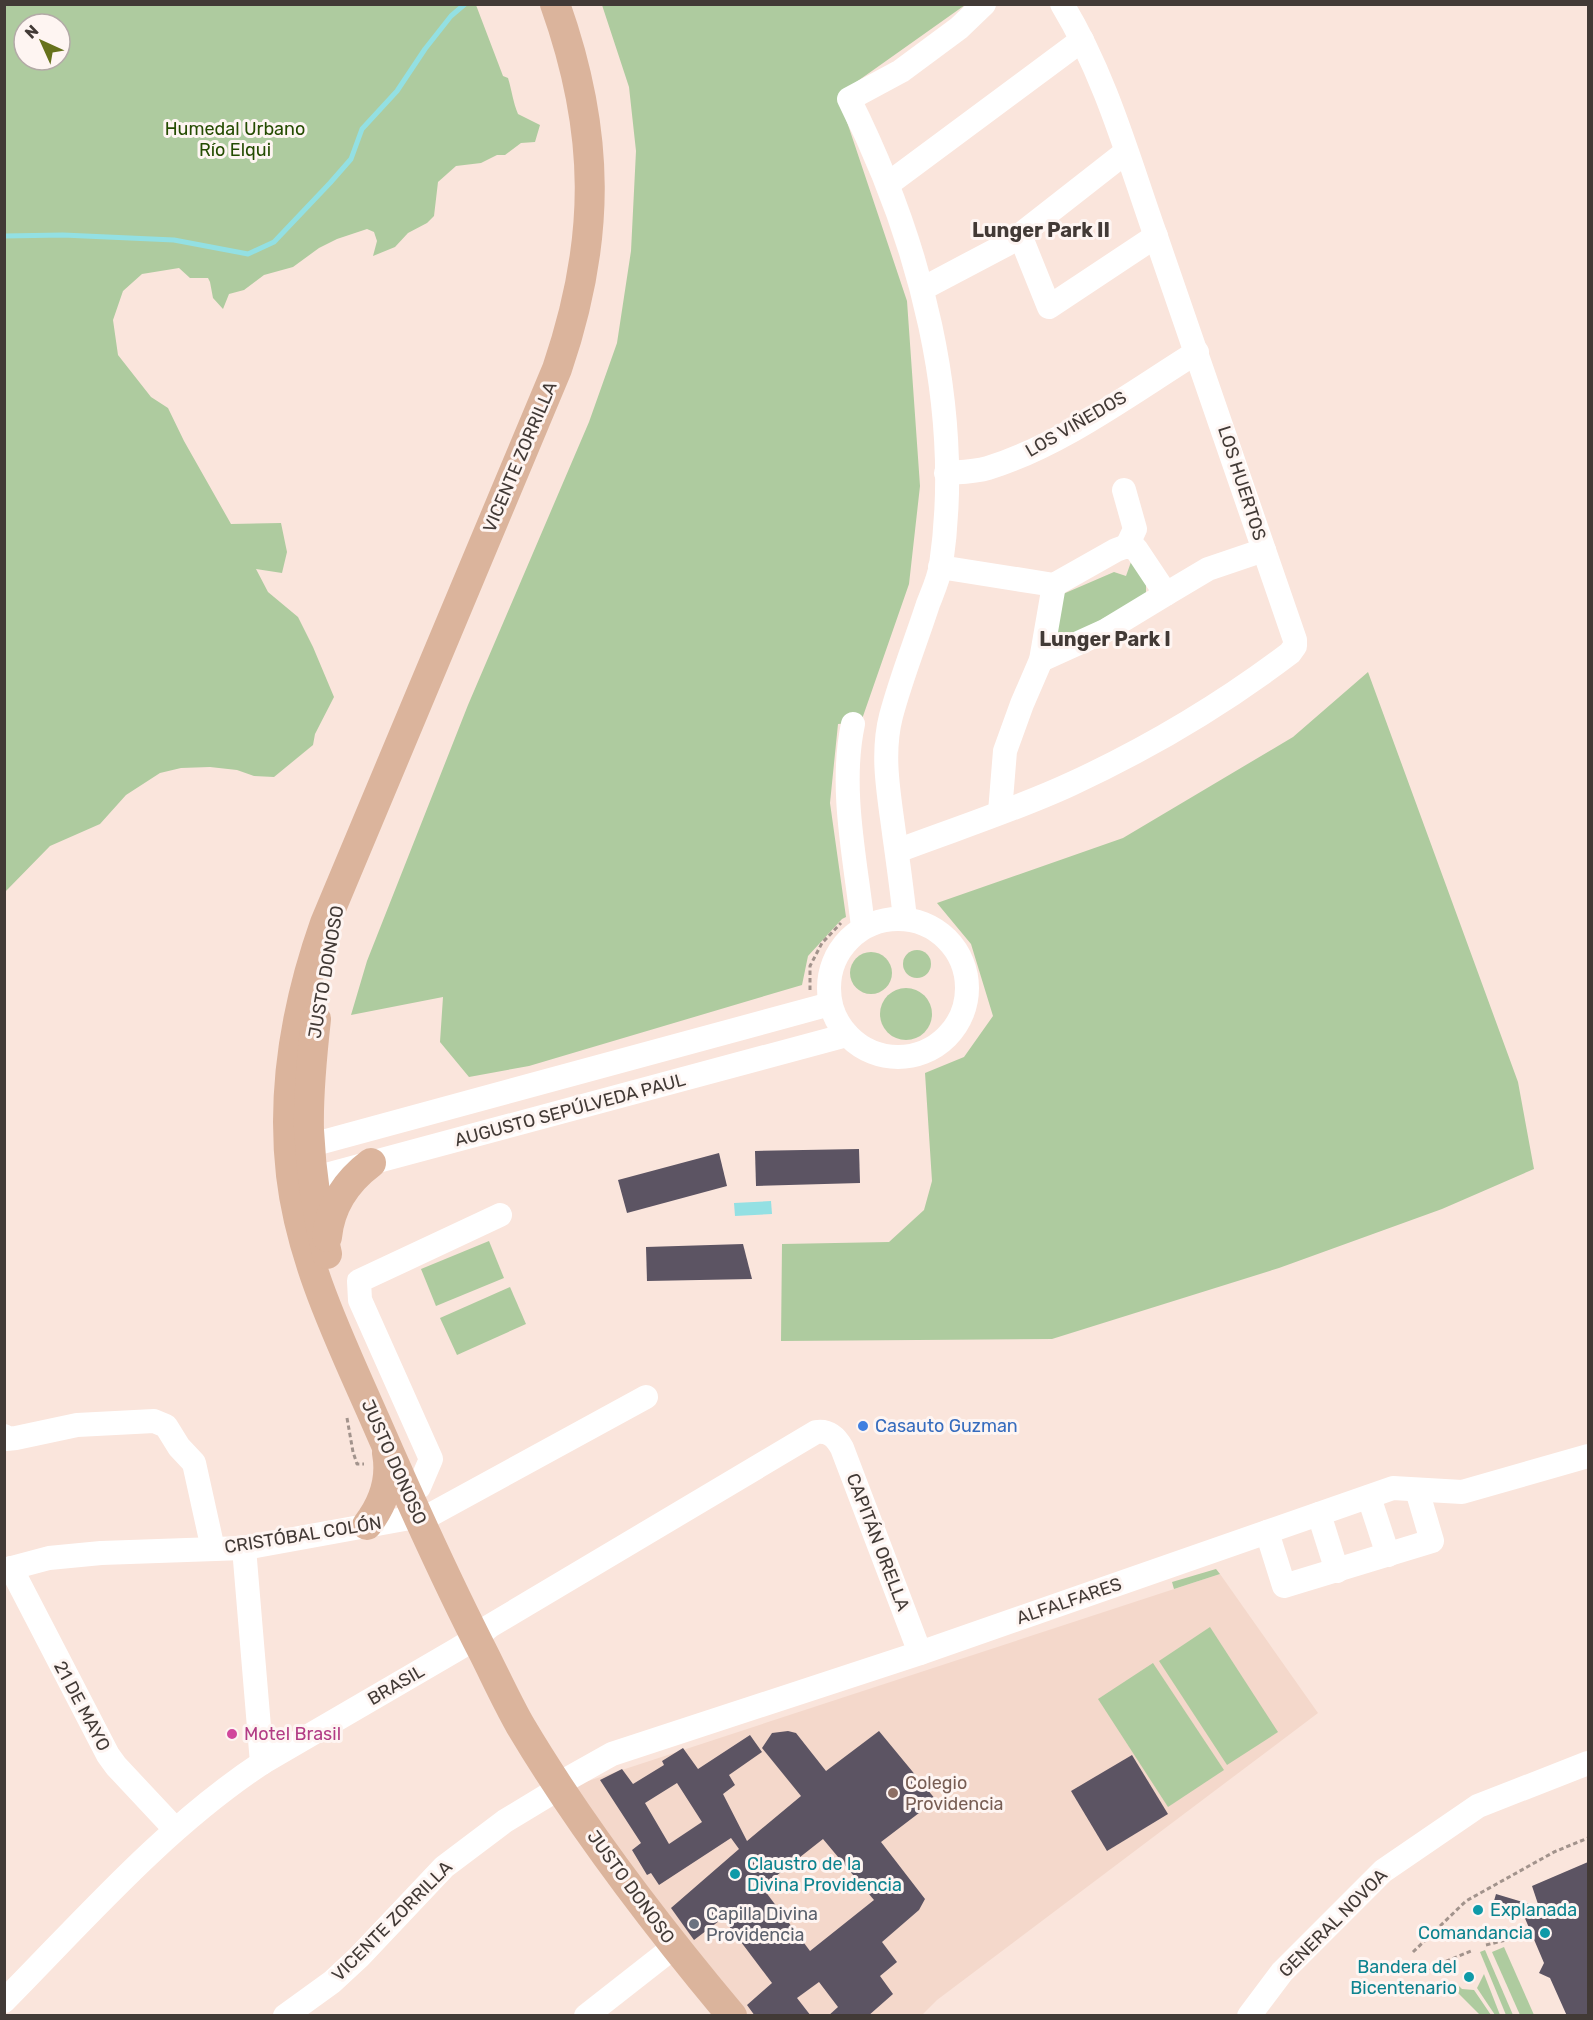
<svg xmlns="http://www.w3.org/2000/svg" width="1593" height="2020" viewBox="0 0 1593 2020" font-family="Rubik,sans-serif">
  <rect width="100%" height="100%" fill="#fae5dc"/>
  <polygon fill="#f4d8cb" points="1220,1574 1318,1713 937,2000 922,2015 745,2015 570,1787"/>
  <g fill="#aecb9f" fill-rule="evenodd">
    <path d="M5,4l471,1 27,71 5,2c4,13 5,24 10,36l22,11 -5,17 -14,1 -16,12h-8l-16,8 -25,3 -18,16 -4,34 -7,7 -19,10 -13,14 -22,9 4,-15 -3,-9 -7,-3 -30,10 -18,9 -26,19 -29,8 -20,15 -15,4 -6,15 -10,-11 -3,-16 -2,-4h-18l-11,-10 -37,6 -19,17 -10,29 5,35 33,42 17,11 16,33 47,83 50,-1 6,29 -5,21 -26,-4 12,23 30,25 15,30 21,50 -19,37 -2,11 -39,32 -20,-1 -17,-6 -27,-3 -29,1 -21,5 -34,22 -26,29 -50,22 -45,46zM24,24h36v36h-36z"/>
    <polygon points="602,5 965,5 838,95 907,301 920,486 909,584 861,722 838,724 830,803 846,917 842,919 808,956 802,985 529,1066 469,1077 440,1042 443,997 351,1015 367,961 468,705 589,422 617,343 631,251 636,151 629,87"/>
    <polygon points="1131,562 1146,580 1146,595 1064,640 1053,637 1063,594 1114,572 1126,576"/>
    <polygon points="1368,672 1518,1082 1534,1169 1442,1209 1279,1268 1052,1339 781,1341 782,1244 889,1242 924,1210 932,1181 925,1073 964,1057 993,1016 971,944 937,903 1123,838 1293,737"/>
    <circle cx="917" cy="964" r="14"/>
    <circle cx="871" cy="973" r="21"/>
    <circle cx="906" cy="1014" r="26"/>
    <polygon points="489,1241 504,1278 436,1306 421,1269"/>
    <polygon points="510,1287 526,1324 457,1355 440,1318"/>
    <polygon points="1216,1569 1220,1574 1174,1589 1172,1582"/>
    <polygon points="1210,1627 1278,1732 1227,1765 1159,1661"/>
    <polygon points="1153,1663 1224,1770 1168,1807 1098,1699"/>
    <polygon points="1504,1947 1534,2015 1520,2015 1492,1952"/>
    <polygon points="1485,1950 1513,2015 1506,2015 1480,1952"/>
    <polygon points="1484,1974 1500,2015 1495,2015 1477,1988"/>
    <polygon points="1455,1982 1462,1989 1474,1990 1491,2015 1480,2015 1451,1986"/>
  </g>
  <polygon fill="#93e0e3" points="771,1201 772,1214 735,1216 734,1203"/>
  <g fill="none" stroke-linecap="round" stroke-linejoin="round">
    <polyline stroke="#93e0e3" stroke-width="5" points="4,236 63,235 174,240 248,254 274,242 330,183 351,159 362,129 397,91 425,49 451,16 465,4"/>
  </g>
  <g fill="#5c5463" fill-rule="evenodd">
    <polygon points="859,1149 860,1183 756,1186 755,1151"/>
    <polygon points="719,1153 727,1186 627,1213 618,1180"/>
    <polygon points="743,1244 752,1279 647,1281 646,1247"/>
    <path d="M788,1731l8,2 30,38 53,-40 57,69 -55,42 44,57 -6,11 -37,32 15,20 -17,14 13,18 -25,22h-40l10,-9 -19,-25 -22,16 14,18h-56l-8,-11 25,-22 -49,-65 -29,22 -23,-32 68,-59 -8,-11 -72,47 -8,-12 -4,2 -15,-25 9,-7 -41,-63 22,-11 11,15 31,-19 -2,-4 21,-13 15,21 52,-34 12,17 -33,23 6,10 -12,9 24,47 54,-45 -39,-48 10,-15zM677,1783l25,39 -33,22 -24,-41zM823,1839l51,61 -64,51 -48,-64z"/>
    <polygon points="1132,1755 1168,1814 1107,1851 1071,1791"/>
    <polygon points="1588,1862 1588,2016 1567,2016 1550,1978 1539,1973 1544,1963 1524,1916 1494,1901 1496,1894 1539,1907 1532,1886"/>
  </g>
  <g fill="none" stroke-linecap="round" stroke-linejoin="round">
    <g stroke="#a2938c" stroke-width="3" stroke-dasharray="4.5 3" stroke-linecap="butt">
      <polyline points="810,990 810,966 822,943 841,923"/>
      <polyline points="347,1418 353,1452 357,1464 364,1464"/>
      <polyline points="1486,1945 1510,1939"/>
      <polyline points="1413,1952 1466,1901 1554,1852 1588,1838"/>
      <polyline points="1425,1970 1471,1951"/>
    </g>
    <g stroke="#fff" stroke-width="24">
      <polyline points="888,184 1082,40"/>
      <polyline points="1020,235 1049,307 1156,236"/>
      <polyline points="922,289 1011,242 1126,152"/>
      <path d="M946,473c14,-1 29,-1 42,-5 74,-23 143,-75 209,-116"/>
      <polyline points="1124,490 1135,529 1127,546"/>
      <polyline points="940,567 1054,585 1116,550 1127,546 1136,549 1166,594 1208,569 1264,550"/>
      <polyline points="1041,660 1105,631 1166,594"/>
      <path d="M853,724c-14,65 3,138 10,203"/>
      <polyline points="1000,812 1005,751 1022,704 1041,660 1054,585"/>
      <path d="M897,851c58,-22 118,-41 174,-67 80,-37 149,-78 219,-131l5,-7v-6c-48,-136 -93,-273 -141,-409 -27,-77 -49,-156 -92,-227"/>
      <circle cx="898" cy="988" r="69"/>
      <path d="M905,919c-3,-29 -7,-57 -11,-86 -5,-39 -13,-78 -3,-117 10,-38 25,-75 37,-112 5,-13 11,-26 13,-39 23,-159 -21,-324 -92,-466l52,-28 58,-43 25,-24"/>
      <polyline points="293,1150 830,1004"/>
      <polyline points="296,1183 847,1035"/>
      <polyline points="4,1436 6,1439 16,1438 77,1425 154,1421 166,1426 179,1447 194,1463 213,1549"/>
      <polyline points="419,1487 431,1459 360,1300 359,1281 500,1215"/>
      <polyline points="1369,1497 1388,1555"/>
      <polyline points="1319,1514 1337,1571"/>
      <polyline points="1267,1532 1284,1586 1432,1541 1417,1490"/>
      <polyline points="244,1548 262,1763"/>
      <polyline points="11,1568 108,1755 116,1766 175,1829"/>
      <polyline points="4,1570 49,1558 101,1553 244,1548 432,1514 646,1397"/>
      <path d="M4,2001c82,-83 160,-173 258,-238l194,-113 20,-12 14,-12 326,-194c13,-2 20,5 26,16l78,205"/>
      <polyline points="285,2016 332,1982 359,1957 444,1867 505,1821 548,1795 571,1777 612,1754 920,1653 1393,1488 1462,1492 1588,1456"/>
      <polyline points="586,2016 674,1947"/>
      <polyline points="1249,2016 1282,1972 1383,1871 1478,1806 1588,1763"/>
    </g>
    <g stroke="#dbb49c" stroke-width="30">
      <path d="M555,4c46,129 46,236 2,365l-232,554c-29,82 -44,165 -34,252 10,87 50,167 85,247 34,78 69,156 108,232 12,24 23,48 36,71 61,103 135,199 212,291"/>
      <path d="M316,1019c-4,36 -8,74 -7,111 2,41 8,84 18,124"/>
      <path d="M327,1237c3,-31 20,-56 44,-74"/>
      <path d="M367,1525c16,-21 25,-45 20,-72"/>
    </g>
  </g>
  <circle fill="#3f7fe0" stroke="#fef5f2" stroke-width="2" cx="863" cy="1426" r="6"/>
  <circle fill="#d1479c" stroke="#fef5f2" stroke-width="2" cx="232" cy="1734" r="6"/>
  <circle fill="#8d6e63" stroke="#fef5f2" stroke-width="2" cx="893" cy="1793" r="6"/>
  <g fill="#0f9aa8" stroke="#fef5f2" stroke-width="2">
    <circle cx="735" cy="1874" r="6"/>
    <circle cx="1478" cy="1910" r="6"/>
    <circle cx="1545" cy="1933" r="6"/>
    <circle cx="1469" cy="1977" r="6"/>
  </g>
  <circle fill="#6b7280" stroke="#fef5f2" stroke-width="2" cx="694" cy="1924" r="6"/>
  <g text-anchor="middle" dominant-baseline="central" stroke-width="6" stroke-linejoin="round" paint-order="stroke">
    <g font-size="18" fill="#254c02" stroke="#fef5f2">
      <text x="235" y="129">Humedal Urbano<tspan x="235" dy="21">Río Elqui</tspan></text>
    </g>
    <g font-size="18" fill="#423a36" stroke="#fef5f2">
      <text transform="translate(1076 424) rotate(-30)">LOS VIÑEDOS</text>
      <text transform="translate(520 457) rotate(-67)">VICENTE ZORRILLA</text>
      <text transform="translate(1242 483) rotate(72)">LOS HUERTOS</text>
      <text transform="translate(326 972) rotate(-80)">JUSTO DONOSO</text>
      <text transform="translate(570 1110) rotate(-15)">AUGUSTO SEPÚLVEDA PAUL</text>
      <text transform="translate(394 1462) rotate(66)">JUSTO DONOSO</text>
      <text transform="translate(303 1535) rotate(-9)">CRISTÓBAL COLÓN</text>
      <text transform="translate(878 1542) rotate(69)">CAPITÁN ORELLA</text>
      <text transform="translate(1069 1601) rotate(-19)">ALFALFARES</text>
      <text transform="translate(396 1685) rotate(-30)">BRASIL</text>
      <text transform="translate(82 1706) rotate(62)">21 DE MAYO</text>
      <text transform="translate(631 1887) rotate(54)">JUSTO DONOSO</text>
      <text transform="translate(392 1921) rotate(-45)">VICENTE ZORRILLA</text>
      <text transform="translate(1333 1923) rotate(-45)">GENERAL NOVOA</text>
    </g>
    <g font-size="18" fill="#366cbe" stroke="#fef5f2" text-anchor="start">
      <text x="875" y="1426">Casauto Guzman</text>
    </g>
    <g font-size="18" fill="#b23c85" stroke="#fef5f2" text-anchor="start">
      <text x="244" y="1734">Motel Brasil</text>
    </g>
    <g font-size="18" fill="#785e54" stroke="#fef5f2" text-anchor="start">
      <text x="905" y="1783">Colegio<tspan x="905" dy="21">Providencia</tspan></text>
    </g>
    <g font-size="18" fill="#0d838f" stroke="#fef5f2" text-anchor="start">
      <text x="747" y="1864">Claustro de la<tspan x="747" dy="21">Divina Providencia</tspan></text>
      <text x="1490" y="1910">Explanada</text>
      <text x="1533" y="1933" text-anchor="end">Comandancia</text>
      <text x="1457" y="1967" text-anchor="end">Bandera del<tspan x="1457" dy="21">Bicentenario</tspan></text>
    </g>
    <g font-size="18" fill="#5b616d" stroke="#fef5f2" text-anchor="start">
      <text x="706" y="1914">Capilla Divina<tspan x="706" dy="21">Providencia</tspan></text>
    </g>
    <g font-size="20" font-weight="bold" fill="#423a36" stroke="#fef5f2">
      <text x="1041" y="230">Lunger Park II</text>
      <text x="1105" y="639">Lunger Park I</text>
    </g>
  </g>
  <rect width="1593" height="2020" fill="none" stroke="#423a36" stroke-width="12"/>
  <g transform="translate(42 42) rotate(315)"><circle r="28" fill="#fef5f2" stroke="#b3aaa7" stroke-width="1.5"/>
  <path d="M0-4.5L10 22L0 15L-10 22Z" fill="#66721c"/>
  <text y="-9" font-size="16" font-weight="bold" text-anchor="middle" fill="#423a36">N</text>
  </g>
</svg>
